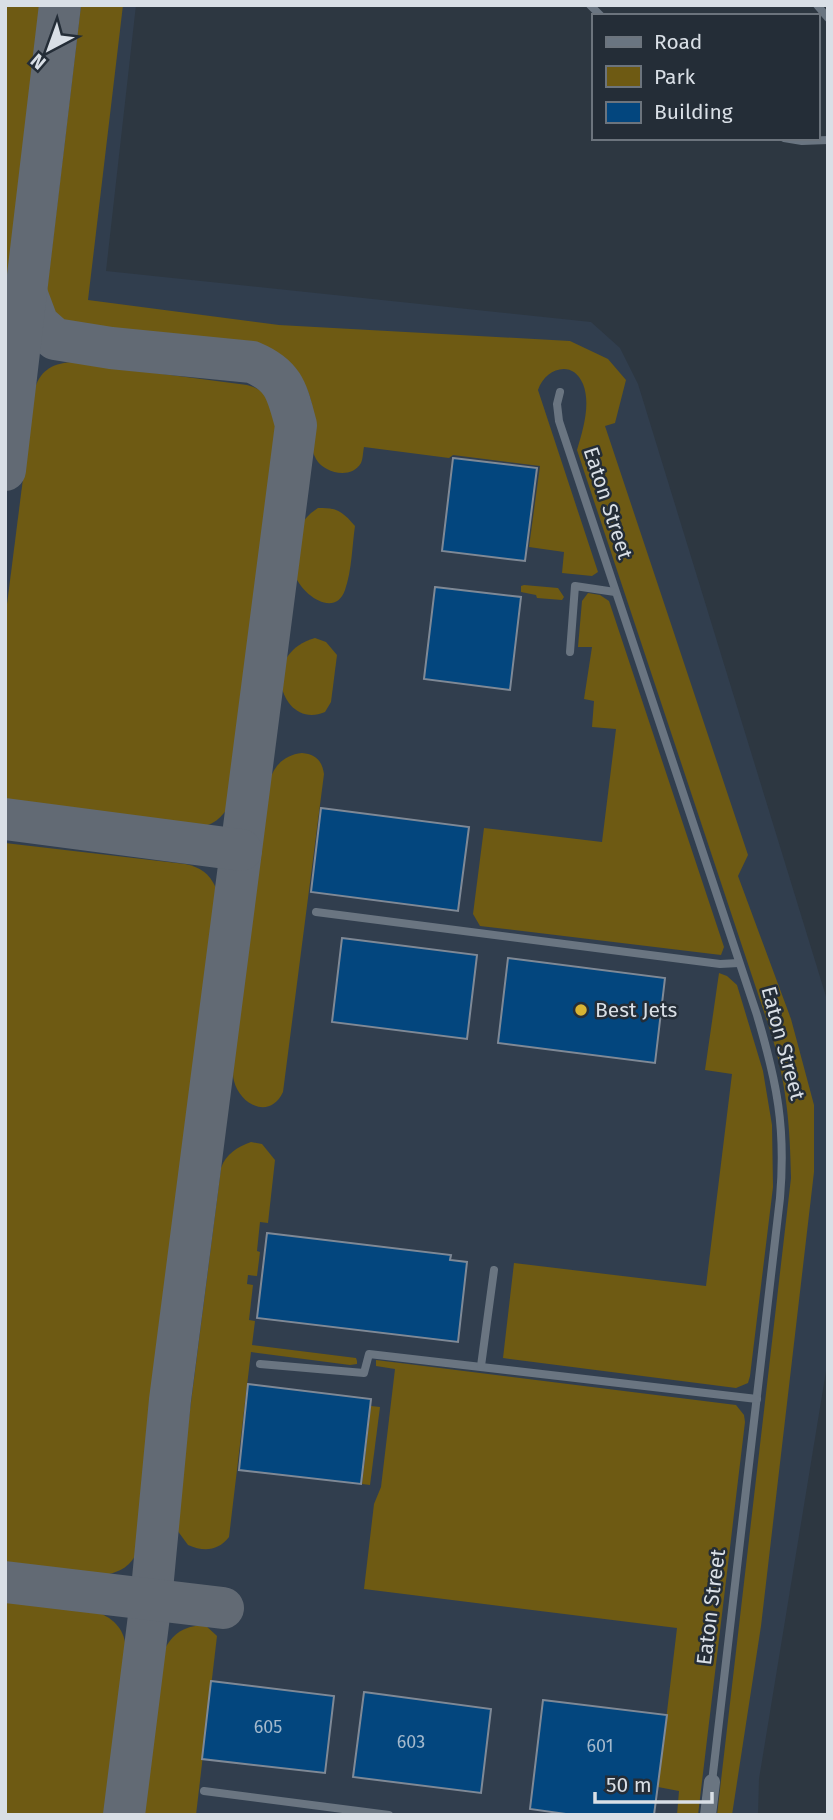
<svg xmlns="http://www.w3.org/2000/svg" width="833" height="1820" viewBox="0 0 833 1820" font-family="'Fira Sans',sans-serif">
  <rect width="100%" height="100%" fill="#2d3741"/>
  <polygon fill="#313e4e" points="5,5 136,5 106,271 591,322 620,348 638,384 828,1003 828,1359 759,1779 758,1815 5,1815"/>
  <g fill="#6e5a13">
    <polygon points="5,5 45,5 5,321"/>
    <path d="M81,5h42l-35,295 191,25 291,16 38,18 18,21 -11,43 -10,3 143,429 -10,21 53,143 23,86v67l-53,454 -29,189h-15l74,-637c-1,-53 -4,-90 -19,-142l-195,-586c6,-20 14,-46 6,-66 -10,-25 -38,-16 -45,6l60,182 -6,4 -30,-3 2,-21 -35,-5 11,-81 -87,-11 -4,3 -85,-11c-1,4 -1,12 -3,16 -10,17 -37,10 -45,-4 -7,-12 -4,-25 -3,-37 2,-45 -31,-68 -70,-75l-165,-21c-18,-5 -25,-12 -32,-29z"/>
    <path d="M71,362l176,23c20,5 27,16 31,36l-48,382c-7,15 -18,23 -34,25l-183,-22 -8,-3v-183l29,-228c5,-21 17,-28 37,-30z"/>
    <path d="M318,508c19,-1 25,4 37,18 -3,20 -3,44 -10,64 -10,29 -44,4 -50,-15 -3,-9 1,-23 2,-32 2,-17 7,-26 21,-35z"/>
    <polygon points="524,585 558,588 564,597 562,600 537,598 536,595 521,592 521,586"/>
    <polygon points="588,593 600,595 609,601 724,947 721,955 480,926 473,914 484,828 602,842 616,729 592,727 594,701 584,699 592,647 578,647 582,601"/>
    <path d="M315,638l11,4 11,13 -6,47 -6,10c-43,19 -68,-58 -10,-74z"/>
    <path d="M302,753c13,1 20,7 22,21l-41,318c-13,28 -43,13 -49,-11 -2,-7 0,-15 0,-23l35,-277c6,-16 15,-26 33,-28z"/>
    <path d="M5,843l180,21c15,3 24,9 31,24l-78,662c-7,16 -17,22 -34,25l-99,-11z"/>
    <polygon points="719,973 727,976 737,985 763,1071 772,1125 773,1187 750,1376 748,1383 736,1388 503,1358 514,1263 706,1286 732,1074 705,1070"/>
    <path d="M251,1142l11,2 13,16 -7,63 -8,-1 -3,29 3,1 -3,24 -9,-1 -1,9 6,1 -4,35 6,1 -3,24 104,13 1,3v3l-7,1 -99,-13 -22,185c-11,14 -25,15 -41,8l-11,-15 -1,-11 45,-351c5,-14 16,-21 30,-26z"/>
    <polygon points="376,1360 736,1405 744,1415 745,1422 698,1815 677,1815 679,1791 658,1787 677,1628 364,1589 374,1504 381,1487 395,1369 376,1366"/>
    <polygon points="371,1406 380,1407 370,1485 362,1484"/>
    <path d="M5,1601l92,11c18,7 28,18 29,38l-20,165h-101z"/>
    <path d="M205,1625l12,11 -21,179h-55l20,-159c10,-21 20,-30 44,-31z"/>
  </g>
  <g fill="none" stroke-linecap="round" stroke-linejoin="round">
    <g stroke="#626a74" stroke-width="42">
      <path d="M26,292l12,32 17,15 56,9 141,14c33,14 35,30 44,63l-126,975 -19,200 -27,215"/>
      <polyline points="5,470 60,5"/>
      <polyline points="5,819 241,850"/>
      <polyline points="5,1582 223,1608"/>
    </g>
  </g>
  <g fill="#03467e" stroke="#7f8996" stroke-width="2">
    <polygon points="453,458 537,468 525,561 442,551"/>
    <polygon points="435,587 521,597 510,690 424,679"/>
    <polygon points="321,808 469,827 458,911 311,892"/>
    <polygon points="342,938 477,955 467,1039 332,1022"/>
    <polygon points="508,958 665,978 655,1063 498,1043"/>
    <polygon points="267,1233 451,1255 450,1260 467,1262 458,1342 257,1318"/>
    <polygon points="248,1384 371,1399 361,1484 239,1470"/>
    <polygon points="211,1681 334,1696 325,1773 202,1759"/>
    <polygon points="364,1692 491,1709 481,1793 353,1777"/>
    <polygon points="543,1700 667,1715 654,1815 573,1815 530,1809"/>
  </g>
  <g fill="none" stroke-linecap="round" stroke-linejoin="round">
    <g stroke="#6a7581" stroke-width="8">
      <polyline points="590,5 601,16"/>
      <polyline points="817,5 828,18"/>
      <polyline points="784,138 802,141 828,140"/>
      <path d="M560,392l-3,12 2,17 198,594c20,68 29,112 23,183l-68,584"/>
      <polyline points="570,652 575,586 615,592"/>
      <polyline points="316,912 720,964 739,963"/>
      <polyline points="260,1364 364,1373 369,1354 757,1399"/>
      <polyline points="481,1366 494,1270"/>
      <polyline points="204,1791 389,1815"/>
    </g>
    <polyline stroke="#6a7581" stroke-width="16" points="708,1815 712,1782"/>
  </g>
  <circle fill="#d8b434" stroke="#242d37" stroke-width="2.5" cx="581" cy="1010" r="7"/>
  <g text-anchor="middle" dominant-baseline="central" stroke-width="5" stroke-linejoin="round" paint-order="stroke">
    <g font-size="18" fill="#a4b9cc">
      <text x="268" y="1727">605</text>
      <text x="411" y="1742">603</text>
      <text x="600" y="1746">601</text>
    </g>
    <g font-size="21" fill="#d9dfe6" stroke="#242d37">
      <text transform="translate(608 503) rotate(72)">Eaton Street</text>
      <text transform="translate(783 1043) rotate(75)">Eaton Street</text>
      <text transform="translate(711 1607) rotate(-83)">Eaton Street</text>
    </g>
    <g font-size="21" fill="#d9dfe6" stroke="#242d37" text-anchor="start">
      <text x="595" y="1010">Best Jets</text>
    </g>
  </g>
  <rect width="833" height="1820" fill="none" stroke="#d9dfe6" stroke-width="14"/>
  <rect x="592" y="14" width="228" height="126" fill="#242d37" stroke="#6c747d" stroke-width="2"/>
  <rect x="606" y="37" width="35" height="10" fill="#6a7581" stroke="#6c747d" stroke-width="2"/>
  <text x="654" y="49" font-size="21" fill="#d9dfe6">Road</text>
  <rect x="606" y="66" width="35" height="21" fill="#6e5a13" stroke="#6c747d" stroke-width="2"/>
  <text x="654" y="84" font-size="21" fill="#d9dfe6">Park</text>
  <rect x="606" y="102" width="35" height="21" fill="#03467e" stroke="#6c747d" stroke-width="2"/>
  <text x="654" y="119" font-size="21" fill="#d9dfe6">Building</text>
  <g transform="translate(49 49) rotate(221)" stroke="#242d37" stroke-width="5" paint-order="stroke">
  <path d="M0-5L12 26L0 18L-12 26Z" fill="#d9dfe6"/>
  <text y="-10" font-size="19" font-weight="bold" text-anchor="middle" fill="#d9dfe6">N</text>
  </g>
  <path d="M595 1792v10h117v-10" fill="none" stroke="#d9dfe6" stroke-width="3.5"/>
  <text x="606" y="1792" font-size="21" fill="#d9dfe6" stroke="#242d37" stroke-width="5" paint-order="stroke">50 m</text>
</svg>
